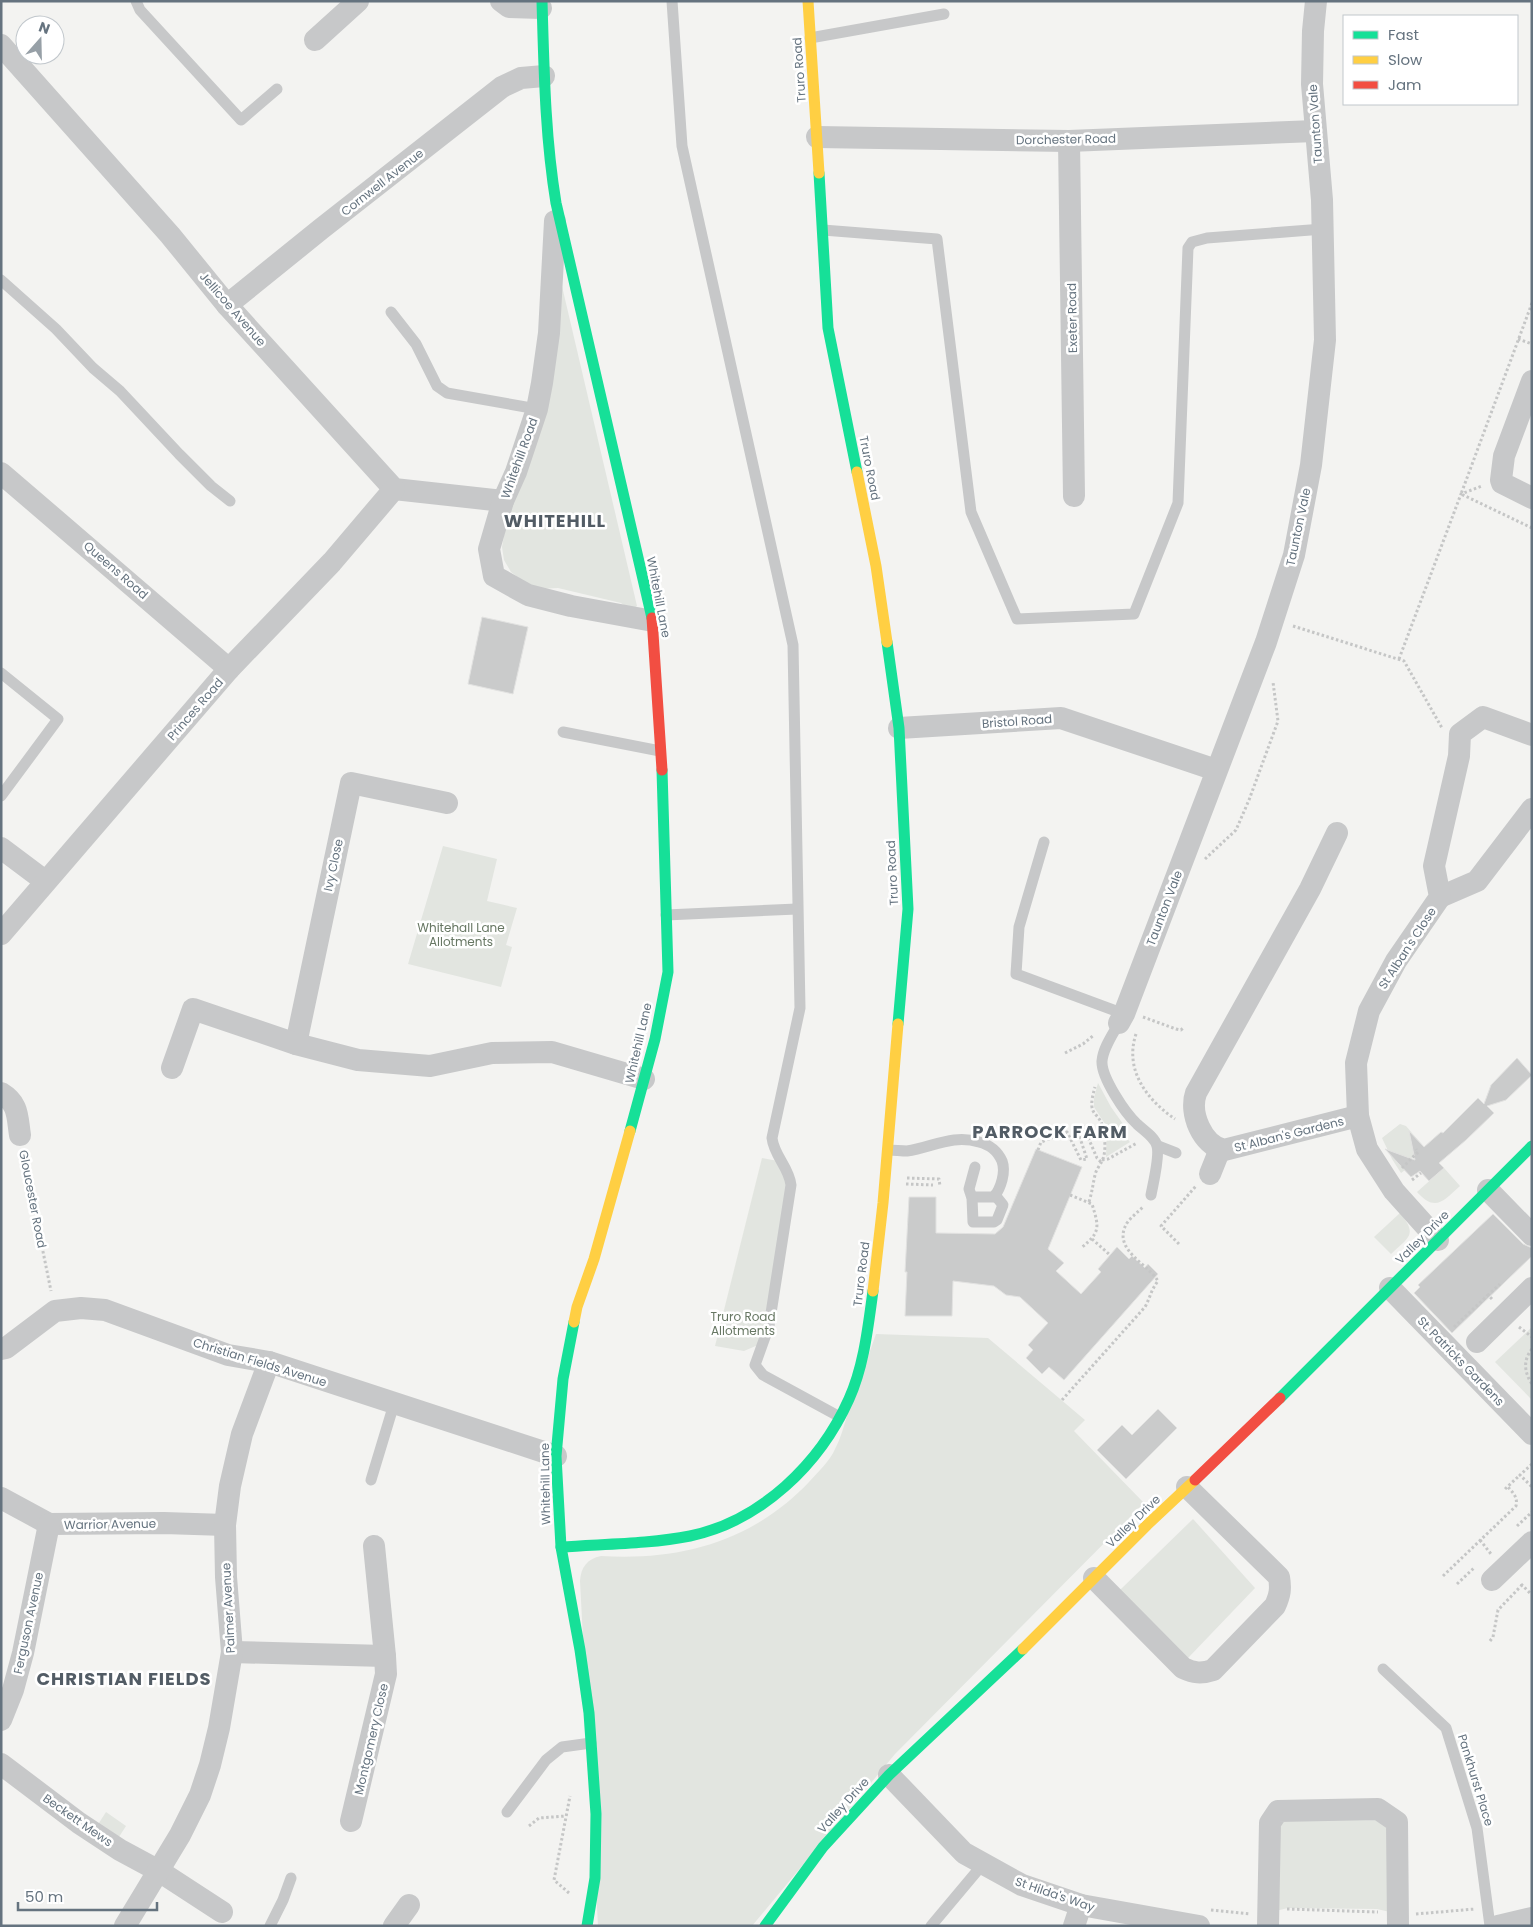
<svg xmlns="http://www.w3.org/2000/svg" width="1533" height="1927" viewBox="0 0 1533 1927" font-family="Poppins,sans-serif">
  <rect width="100%" height="100%" fill="#f3f3f1"/>
  <g fill="#e2e5e0">
    <polygon points="561,282 637,606 630,610 621,603 558,588 538,589 528,585 511,572 504,560 502,547 506,524"/>
    <polygon points="443,846 497,859 487,901 517,908 506,945 512,947 501,987 408,964"/>
    <polygon points="1098,1083 1111,1107 1123,1124 1119,1130 1130,1142 1106,1157 1107,1127 1094,1107 1094,1098"/>
    <polygon points="1400,1124 1406,1126 1424,1147 1403,1167 1405,1170 1401,1173 1392,1159 1382,1138"/>
    <polygon points="762,1158 778,1161 788,1179 765,1329 758,1345 744,1351 715,1346"/>
    <path d="M1444,1168l16,18c-16,14 -24,27 -43,6z"/>
    <path d="M1400,1213c18,22 9,24 -9,41l-17,-17z"/>
    <polygon points="1532,1327 1532,1400 1495,1362"/>
    <path d="M876,1334l112,4 97,82 -11,11 70,72 -249,251 -143,172h-154l-18,-345c1,-14 7,-22 21,-25 80,5 152,-15 208,-74 9,-10 21,-21 26,-33 6,-11 9,-24 13,-36 9,-27 19,-53 28,-79z"/>
    <polygon points="1193,1519 1255,1588 1188,1658 1120,1590"/>
    <polygon points="106,1812 126,1826 117,1840 97,1826"/>
    <polygon points="1372,1815 1383,1822 1392,1834 1394,1913 1377,1909 1288,1908 1271,1912 1281,1820"/>
  </g>
  <g fill="#cacbcb" stroke="#e2e2e1">
    <polygon points="482,617 528,627 513,694 468,684"/>
    <polygon points="1517,1058 1532,1075 1506,1100 1487,1106 1494,1113 1466,1140 1439,1163 1444,1168 1429,1181 1420,1171 1411,1177 1385,1149 1415,1160 1409,1131 1424,1147 1441,1132 1443,1133 1478,1098 1484,1104 1491,1085"/>
    <polygon points="1036,1149 1082,1167 1048,1249 1064,1263 1056,1271 1081,1294 1101,1272 1098,1269 1117,1247 1129,1259 1132,1256 1145,1268 1148,1264 1158,1274 1064,1380 1049,1367 1042,1374 1026,1358 1033,1350 1028,1345 1048,1323 1020,1297 1006,1295 994,1286 953,1281 952,1316 905,1316 907,1272 905,1272 909,1197 936,1197 936,1233 995,1234 1003,1227"/>
    <polygon points="1493,1214 1523,1244 1532,1248 1532,1256 1452,1333 1414,1293 1420,1287 1418,1285"/>
    <polygon points="1158,1409 1177,1428 1126,1479 1097,1450 1122,1425 1132,1435"/>
  </g>
  <g fill="none" stroke-linecap="round" stroke-linejoin="round">
    <g stroke="#c5c6c6" stroke-width="3" stroke-dasharray="2.5 2.5" stroke-linecap="butt">
      <polyline points="1532,303 1461,494 1532,528"/>
      <polyline points="1518,339 1532,344"/>
      <polyline points="1293,626 1404,661 1442,728"/>
      <polyline points="1399,659 1461,494 1482,486"/>
      <polyline points="1205,859 1236,830 1249,800 1278,721 1273,682"/>
      <polyline points="1143,1017 1176,1029 1181,1030 1183,1028"/>
      <path d="M1136,1034c-12,36 11,66 39,85"/>
      <polyline points="1065,1053 1083,1044 1094,1035"/>
      <polyline points="1038,1150 1041,1142 1067,1132 1081,1160 1087,1159 1077,1129 1083,1126 1097,1158 1101,1162"/>
      <polyline points="23,1153 51,1291"/>
      <polyline points="1102,1160 1108,1159 1137,1143"/>
      <polyline points="1402,1168 1418,1152 1416,1149"/>
      <polyline points="907,1178 939,1179 940,1186"/>
      <polyline points="1412,1180 1421,1173"/>
      <polyline points="906,1184 933,1185"/>
      <path d="M1070,1195l22,9c7,23 9,28 -11,44"/>
      <path d="M1089,1202c3,-10 4,-18 6,-27 1,-5 5,-10 7,-14 4,-8 3,-19 2,-28 -3,-25 -19,-12 -9,-46"/>
      <polyline points="1092,1239 1110,1255"/>
      <polyline points="1179,1244 1161,1226 1196,1186"/>
      <polyline points="1492,1299 1488,1295 1500,1284"/>
      <polyline points="1454,1327 1488,1295"/>
      <polyline points="1519,1327 1532,1337"/>
      <path d="M1532,1349c-9,11 -8,23 0,35"/>
      <path d="M1062,1400l83,-93c5,-9 6,-17 13,-26 -10,-17 -47,-32 -31,-58 4,-6 11,-11 17,-17"/>
      <polyline points="1532,1464 1520,1475 1532,1487"/>
      <polyline points="1505,1489 1520,1475"/>
      <polyline points="1517,1526 1532,1512"/>
      <polyline points="1480,1540 1491,1554"/>
      <path d="M1443,1576l73,-70c2,-9 -3,-13 -8,-19"/>
      <polyline points="1457,1584 1475,1567"/>
      <polyline points="1521,1584 1530,1593"/>
      <polyline points="1490,1641 1493,1637 1498,1610 1522,1585"/>
      <polyline points="529,1826 539,1818 566,1816"/>
      <polyline points="569,1893 554,1880 570,1796"/>
      <polyline points="1287,1909 1378,1912"/>
      <polyline points="1211,1910 1250,1914"/>
      <polyline points="1416,1914 1475,1909"/>
    </g>
    <g stroke="#c7c8c9" stroke-width="11">
      <polyline points="136,1 140,10 241,120 277,89"/>
      <path d="M672,1l10,145 111,499 7,363 -28,130c2,18 17,29 19,47l-22,141 -14,39 8,10 77,42"/>
      <polyline points="810,38 944,14"/>
      <polyline points="823,230 937,239 971,512 1017,619 1134,614 1178,503 1188,248 1192,242 1207,238 1323,229"/>
      <polyline points="1,280 56,329 93,368 120,391 179,454 211,486 230,501"/>
      <polyline points="391,312 416,344 437,386 447,393 537,409"/>
      <polyline points="1,673 58,719 1,796"/>
      <polyline points="563,732 660,751"/>
      <polyline points="1044,842 1019,927 1016,974 1124,1014"/>
      <polyline points="666,915 797,909"/>
      <path d="M1119,1023c-6,11 -16,25 -17,38 -1,16 23,52 35,63 6,6 18,13 20,22 3,10 -4,38 -6,49"/>
      <polyline points="1158,1146 1176,1153"/>
      <path d="M888,1150c6,0 13,1 19,1 26,-4 46,-17 72,-9 11,3 18,8 23,19 4,11 -1,27 -8,36h-22"/>
      <polyline points="975,1167 969,1189 972,1198 973,1222 994,1222 997,1220 1003,1205 995,1195"/>
      <polyline points="371,1480 394,1404"/>
      <polyline points="1383,1669 1446,1728 1477,1828 1490,1926"/>
      <polyline points="507,1812 546,1760 562,1747 591,1743"/>
      <polyline points="270,1926 283,1900 291,1878"/>
      <polyline points="931,1926 983,1864"/>
    </g>
    <g stroke="#c7c8c9" stroke-width="22">
      <polyline points="501,1 509,7 541,8"/>
      <polyline points="315,40 358,1"/>
      <polyline points="1,45 170,235 227,305 394,489 503,501"/>
      <polyline points="817,137 1069,141 1315,131"/>
      <polyline points="1069,141 1074,496"/>
      <polyline points="555,221 549,333 542,383 537,409 516,472 503,501 489,549 494,576 528,595 571,606 653,621"/>
      <polyline points="227,305 321,229 502,87 521,78 544,76"/>
      <polyline points="1532,381 1504,456 1501,480 1502,483 1532,498"/>
      <polyline points="1,473 229,669"/>
      <polyline points="899,728 1061,718 1216,770"/>
      <path d="M1337,833l-27,56 -114,204c-7,20 6,52 28,57l134,-34"/>
      <polyline points="1,848 45,881"/>
      <polyline points="1440,897 1477,881 1532,809"/>
      <polyline points="1,934 229,669 332,562 394,489"/>
      <polyline points="1119,1023 1124,1014 1266,642 1294,555 1311,465 1325,340 1322,200 1312,84 1313,31 1316,1"/>
      <polyline points="296,1044 351,783 447,803"/>
      <polyline points="172,1068 193,1009 296,1044 358,1060 430,1066 492,1053 552,1052 644,1079"/>
      <path d="M1,1093c18,11 16,23 19,42"/>
      <polyline points="1210,1174 1220,1149"/>
      <polyline points="1488,1190 1532,1235"/>
      <polyline points="1438,1240 1394,1191 1367,1149 1358,1116 1356,1063 1369,1011 1396,961 1440,897 1434,866 1459,756 1460,734 1483,717 1532,735"/>
      <polyline points="1390,1288 1532,1434"/>
      <polyline points="1477,1342 1532,1288"/>
      <polyline points="1,1349 6,1348 55,1311 81,1308 105,1310 228,1355 269,1362 556,1456"/>
      <polyline points="1,1498 49,1524 164,1523 225,1525"/>
      <polyline points="374,1546 385,1656"/>
      <path d="M1094,1578l89,90c11,5 18,6 30,2l62,-64c5,-11 6,-17 4,-29l-92,-90"/>
      <polyline points="1492,1580 1532,1542"/>
      <polyline points="232,1652 385,1656 386,1674 351,1821"/>
      <polyline points="1,1720 13,1690 23,1653 49,1524"/>
      <polyline points="1,1764 79,1823 120,1850 159,1871 222,1912"/>
      <polyline points="889,1775 964,1853 1022,1885 1081,1905 1199,1926"/>
      <polyline points="125,1926 180,1835 200,1795 210,1765 219,1728 232,1652 226,1577 225,1525 230,1486 242,1434 269,1362"/>
      <polyline points="394,1926 409,1905"/>
      <polyline points="1074,1926 1081,1905"/>
      <polyline points="1268,1926 1270,1823 1278,1811 1378,1809 1397,1822 1398,1926"/>
      <polyline points="1498,1926 1532,1918"/>
    </g>
    <g stroke="#16e098" stroke-width="11">
      <path d="M542,1c2,68 3,135 14,202l96,415"/>
      <polyline points="819,173 828,328 857,472"/>
      <polyline points="887,642 899,728 908,909 898,1024"/>
      <polyline points="630,1131 655,1039 668,972 662,770"/>
      <polyline points="574,1322 563,1379 556,1456 561,1547 580,1650 589,1713 596,1814 595,1878 587,1926"/>
      <polyline points="1280,1398 1532,1146"/>
      <path d="M561,1547c41,-3 89,-3 129,-11 71,-15 130,-72 159,-137 15,-33 19,-72 24,-108"/>
      <polyline points="765,1926 823,1847 889,1775 1023,1649"/>
    </g>
    <g stroke="#ffcf43" stroke-width="11">
      <polyline points="808,1 819,173"/>
      <polyline points="857,472 876,566 887,642"/>
      <polyline points="873,1291 883,1203 898,1024"/>
      <polyline points="574,1322 577,1307 594,1259 630,1131"/>
      <polyline points="1023,1649 1147,1525 1195,1480"/>
    </g>
    <g stroke="#f24e42" stroke-width="11">
      <polyline points="652,618 662,770"/>
      <polyline points="1195,1480 1280,1398"/>
    </g>
  </g>
  <g text-anchor="middle" dominant-baseline="central" stroke-width="5" stroke-linejoin="round" paint-order="stroke">
    <g font-size="12" fill="#65737f" stroke="#fff">
      <text transform="translate(799 70) rotate(-94)">Truro Road</text>
      <text transform="translate(1315 124) rotate(-94)">Taunton Vale</text>
      <text transform="translate(1066 139) rotate(-1)">Dorchester Road</text>
      <text transform="translate(382 182) rotate(-38)">Cornwell Avenue</text>
      <text transform="translate(233 309) rotate(49)">Jellicoe Avenue</text>
      <text transform="translate(1072 318) rotate(-91)">Exeter Road</text>
      <text transform="translate(519 458) rotate(-70)">Whitehill Road</text>
      <text transform="translate(870 468) rotate(79)">Truro Road</text>
      <text transform="translate(1298 527) rotate(-78)">Taunton Vale</text>
      <text transform="translate(116 570) rotate(41)">Queens Road</text>
      <text transform="translate(659 597) rotate(79)">Whitehill Lane</text>
      <text transform="translate(195 709) rotate(-49)">Princes Road</text>
      <text transform="translate(1017 721) rotate(-4)">Bristol Road</text>
      <text transform="translate(333 865) rotate(-78)">Ivy Close</text>
      <text transform="translate(892 873) rotate(-93)">Truro Road</text>
      <text transform="translate(1164 908) rotate(-69)">Taunton Vale</text>
      <text transform="translate(1407 948) rotate(-57)">St Alban's Close</text>
      <text transform="translate(638 1043) rotate(-77)">Whitehill Lane</text>
      <text transform="translate(1289 1134) rotate(-14)">St Alban's Gardens</text>
      <text transform="translate(33 1199) rotate(79)">Gloucester Road</text>
      <text transform="translate(1422 1237) rotate(-45)">Valley Drive</text>
      <text transform="translate(861 1274) rotate(-83)">Truro Road</text>
      <text transform="translate(1461 1361) rotate(46)">St. Patricks Gardens</text>
      <text transform="translate(260 1362) rotate(17)">Christian Fields Avenue</text>
      <text transform="translate(545 1484) rotate(-91)">Whitehill Lane</text>
      <text transform="translate(1133 1521) rotate(-44)">Valley Drive</text>
      <text transform="translate(110 1524) rotate(-1)">Warrior Avenue</text>
      <text transform="translate(228 1608) rotate(-93)">Palmer Avenue</text>
      <text transform="translate(28 1623) rotate(-78)">Ferguson Avenue</text>
      <text transform="translate(371 1739) rotate(-77)">Montgomery Close</text>
      <text transform="translate(1476 1780) rotate(73)">Pankhurst Place</text>
      <text transform="translate(843 1805) rotate(-48)">Valley Drive</text>
      <text transform="translate(78 1820) rotate(35)">Beckett Mews</text>
      <text transform="translate(1055 1894) rotate(19)">St Hilda's Way</text>
    </g>
    <g font-size="12" fill="#677763" stroke="#fff">
      <text x="461" y="927">Whitehall Lane<tspan x="461" dy="14">Allotments</tspan></text>
      <text x="743" y="1316">Truro Road<tspan x="743" dy="14">Allotments</tspan></text>
    </g>
    <g font-size="18" font-weight="bold" letter-spacing="1" fill="#525c65" stroke="#fff">
      <text x="555" y="520">WHITEHILL</text>
      <text x="1050" y="1131">PARROCK FARM</text>
      <text x="124" y="1678">CHRISTIAN FIELDS</text>
    </g>
  </g>
  <rect width="1533" height="1927" fill="none" stroke="#65737f" stroke-width="5"/>
  <rect x="1343" y="15" width="175" height="90" fill="#ffffff" stroke="#c1c7cc"/>
  <rect x="1353" y="31" width="25" height="8" fill="#16e098" stroke="#c1c7cc"/>
  <text x="1388" y="40" font-size="15" fill="#65737f">Fast</text>
  <rect x="1353" y="56" width="25" height="8" fill="#ffcf43" stroke="#c1c7cc"/>
  <text x="1388" y="65" font-size="15" fill="#65737f">Slow</text>
  <rect x="1353" y="81" width="25" height="8" fill="#f24e42" stroke="#c1c7cc"/>
  <text x="1388" y="90" font-size="15" fill="#65737f">Jam</text>
  <g transform="translate(40 40) rotate(20)"><circle r="24" fill="#ffffff" stroke="#c1c7cc"/>
  <path d="M0-4L9 19L0 12L-9 19Z" fill="#97a0a7"/>
  <text y="-8" font-size="14" font-weight="bold" text-anchor="middle" fill="#65737f">N</text>
  </g>
  <path d="M18 1902v8h139v-8" fill="none" stroke="#65737f" stroke-width="2.5"/>
  <text x="25" y="1902" font-size="15" fill="#65737f" stroke="#ffffff" stroke-width="4" paint-order="stroke">50 m</text>
</svg>
